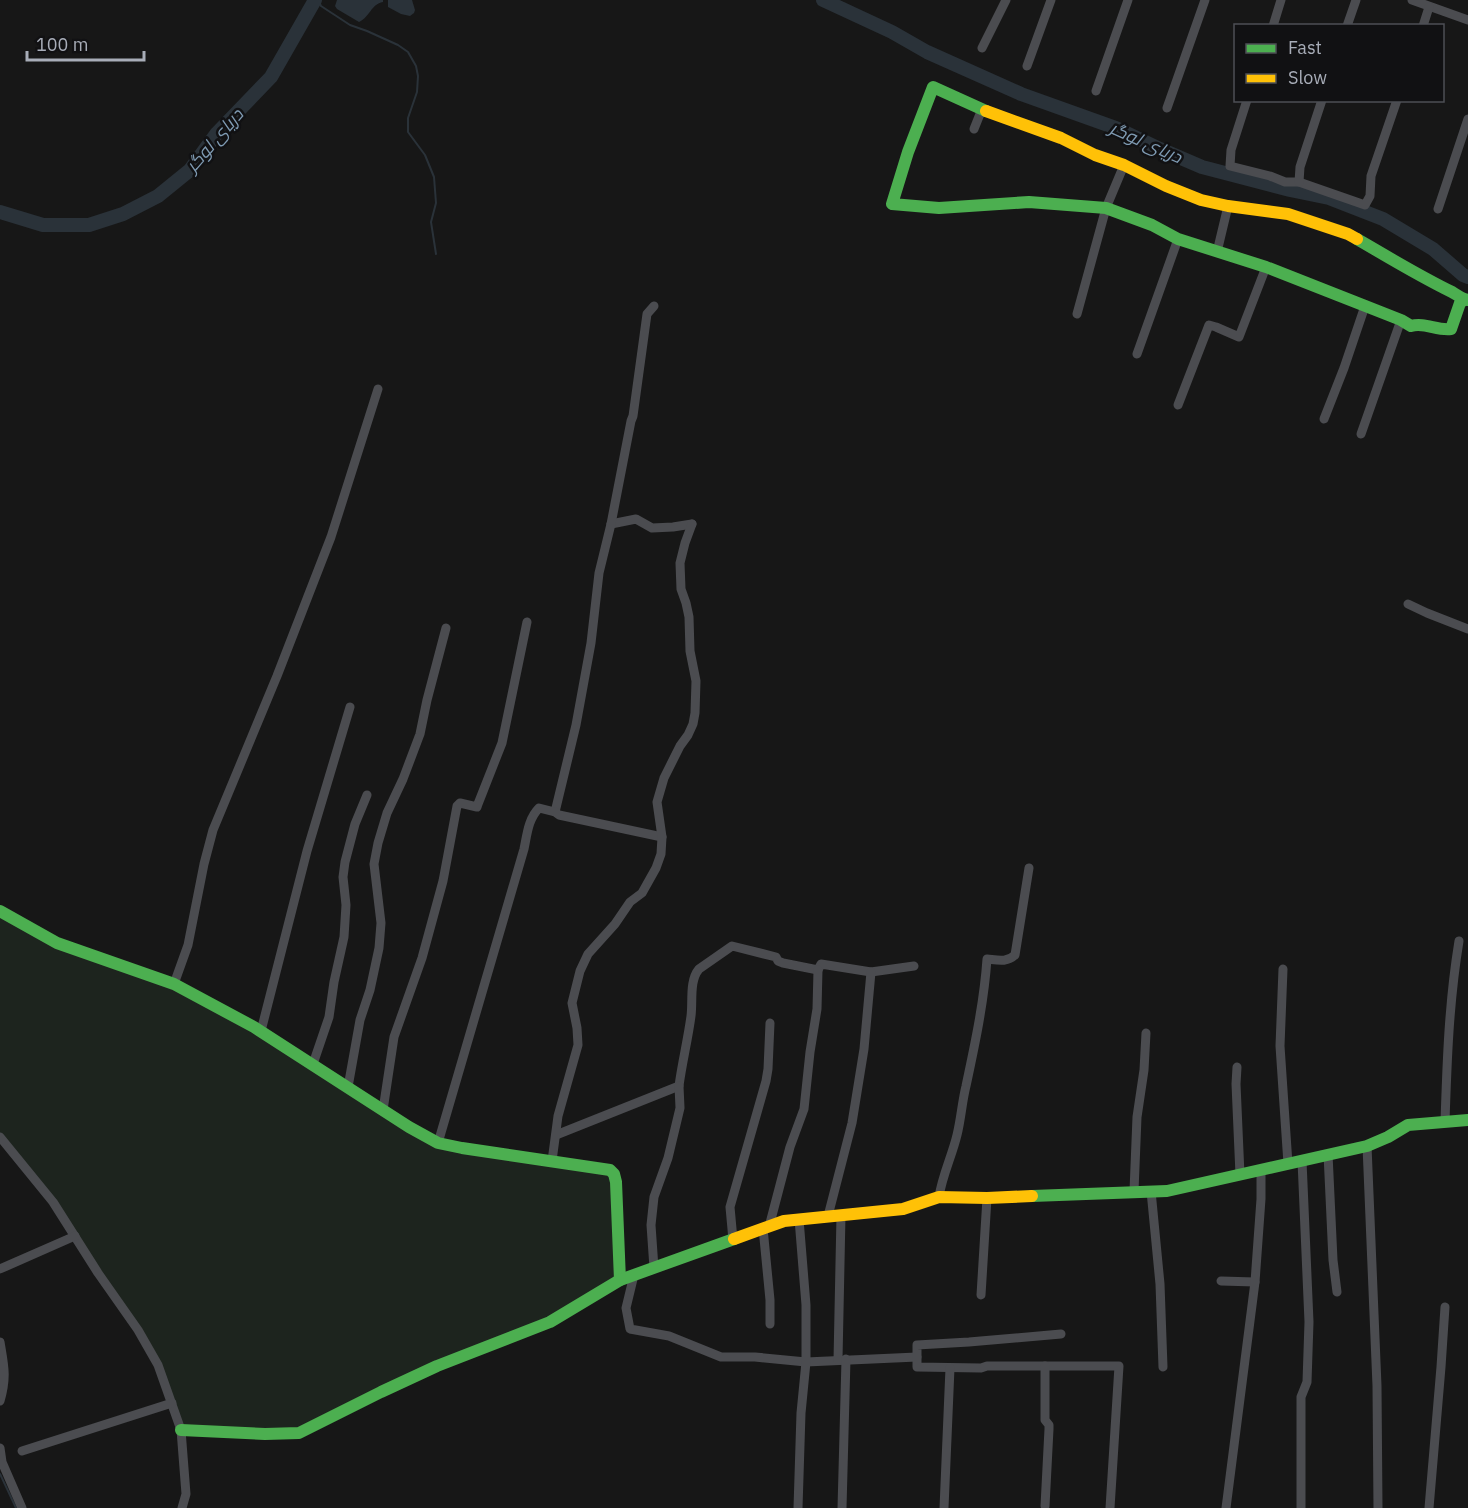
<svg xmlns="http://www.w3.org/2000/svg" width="1468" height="1508" viewBox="0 0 1468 1508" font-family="'IBM Plex Sans',Cairo,sans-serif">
  <rect width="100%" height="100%" fill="#171717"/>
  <polygon fill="#1d241e" points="0,911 57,943 174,984 438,1142 610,1170 620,1280 567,1313 299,1433 181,1430 158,1365 53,1203 0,1137"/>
  <g fill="#2a3239">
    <path d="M337,0h46v2c-12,2 -13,15 -24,20l-22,-13 -2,-3z"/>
    <polygon points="388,0 412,0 415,10 414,13 410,16 401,14 388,7"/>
  </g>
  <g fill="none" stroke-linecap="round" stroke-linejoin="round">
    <g stroke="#2a3239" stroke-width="2">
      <polyline points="318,0 321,6 350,25 367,31 398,45 408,52 416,66 418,76 417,92 408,118 408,132 425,155 434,177 436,203 431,222 436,254"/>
      <polyline points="0,1474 16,1508"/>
    </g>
    <g stroke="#2a3239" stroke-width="14">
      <polyline points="823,0 892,32 927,52 1021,94 1116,128 1160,149 1202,167 1290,190 1329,198 1383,219 1433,249 1463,275 1468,277"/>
      <polyline points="0,212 43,225 89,225 123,214 158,196 190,170 217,133 271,77 315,0"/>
    </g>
    <g stroke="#4b4c50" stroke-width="9">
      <polyline points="1412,0 1468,20"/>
      <polyline points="1273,26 1281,0"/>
      <polyline points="1347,26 1356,0"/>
      <polyline points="1423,26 1429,7"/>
      <polyline points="982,48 1006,0"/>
      <polyline points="1027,66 1051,0"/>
      <polyline points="1096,91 1128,0"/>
      <polyline points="1247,100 1231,150 1230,166 1270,176 1285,182 1299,182 1365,205 1370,196 1371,176 1397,100"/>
      <polyline points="1167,108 1205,0"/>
      <polyline points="974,129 982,109"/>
      <polyline points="1299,182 1300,167 1322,100"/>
      <polyline points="1438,209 1468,119"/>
      <polyline points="1217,252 1228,206"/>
      <polyline points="1077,314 1106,208 1124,165"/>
      <polyline points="1137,354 1178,239"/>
      <polyline points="1178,405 1209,325 1216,327 1239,337 1266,267"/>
      <polyline points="1324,419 1344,368 1365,306"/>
      <polyline points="1361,434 1401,320"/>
      <polyline points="611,524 636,519 652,528 673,527 692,524"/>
      <polyline points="1408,604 1427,613 1468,629"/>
      <polyline points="555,812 576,725 591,643 599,573 611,524 631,421 633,416 647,314 654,306"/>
      <polyline points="1283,969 1280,1046 1288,1164"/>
      <polyline points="174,984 188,945 204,864 213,830 277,676 331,537 378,389"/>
      <polyline points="261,1031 307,851 350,707"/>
      <polyline points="313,1064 329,1017 334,982 344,937 346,905 343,877 345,862 355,824 367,795"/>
      <polyline points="1237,1067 1236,1084 1240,1175"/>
      <polyline points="348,1087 360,1020 370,990 379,948 381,923 374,864 378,843 387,813 403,779 420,734 427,700 446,628"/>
      <polyline points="383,1110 394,1037 422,958 443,881 457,806 460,803 477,807 478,804 502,743 527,622"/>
      <path d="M1445,1122c2,-62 4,-120 14,-181"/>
      <path d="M556,1135l123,-49c3,-23 9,-47 12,-70 2,-15 -2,-35 8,-47l33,-23 44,11 2,4 5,2 35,7 3,-6 50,8 43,-6"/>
      <polyline points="0,1137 53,1202 98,1273 138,1330 158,1365 181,1430 186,1494 182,1508"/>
      <path d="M438,1143l86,-294c3,-14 4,-30 15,-41l16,4 4,3 103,22"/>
      <polyline points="1367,1146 1377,1386 1378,1508"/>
      <polyline points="1328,1154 1333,1260 1337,1292"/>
      <polyline points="552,1161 558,1116 578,1045 577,1028 572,1003 580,971 588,954 615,924 630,902 642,893 656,868 661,854 662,837 657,802 664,778 680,746 688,735 693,724 695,713 696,681 690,651 689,617 686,603 681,589 680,563 685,543 692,524"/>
      <polyline points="1134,1191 1137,1117 1144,1070 1146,1033"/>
      <polyline points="1151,1191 1160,1284 1163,1367"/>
      <path d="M939,1197c3,-21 13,-41 18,-62 4,-16 5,-33 9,-49 9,-42 18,-84 21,-127 10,1 20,4 28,-4l14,-87"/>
      <polyline points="828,1216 852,1123 864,1049 871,972"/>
      <polyline points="769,1227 790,1147 804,1109 810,1052 817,1009 818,970"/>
      <polyline points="763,1228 770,1300 770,1324"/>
      <polyline points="733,1240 730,1207 766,1081 768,1069 770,1023"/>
      <polyline points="654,1268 651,1225 654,1197 668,1158 680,1108 679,1086"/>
      <polyline points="0,1269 75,1236"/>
      <polyline points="634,1275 626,1308 630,1329 669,1336 721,1357 755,1357 806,1362 917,1357"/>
      <polyline points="1221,1281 1255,1282"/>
      <polyline points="981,1295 987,1198"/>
      <polyline points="1061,1334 969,1342 917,1345 917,1367 981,1368 987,1366 1119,1366 1110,1508"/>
      <path d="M0,1342c4,24 7,35 0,59"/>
      <polyline points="838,1360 841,1215"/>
      <polyline points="1045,1366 1045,1420 1049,1425 1049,1429 1045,1506"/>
      <polyline points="0,1448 2,1462 22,1508"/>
      <polyline points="22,1451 172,1403"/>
      <polyline points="798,1508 801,1413 806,1362 806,1305 799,1219"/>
      <polyline points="842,1508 846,1359"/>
      <polyline points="944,1508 950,1368"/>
      <polyline points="1226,1508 1255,1282 1261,1199 1261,1171"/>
      <polyline points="1301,1508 1301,1397 1307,1382 1309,1322 1302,1161"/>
      <polyline points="1429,1508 1441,1367 1445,1307"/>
    </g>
    <g stroke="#4caf50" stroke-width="12">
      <path d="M986,111l-53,-24 -25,65 -16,52 47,4 90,-6 77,6 46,17 26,14 88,28 135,53 10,6c14,-4 26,5 40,3l9,-26 4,-3"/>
      <path d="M1357,239c31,18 62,37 95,53 5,3 10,7 16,8"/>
      <polyline points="0,911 57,943 174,984 254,1027 409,1127 438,1143 462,1148 610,1170 614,1174 616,1182 620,1280"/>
      <polyline points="1032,1196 1167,1191 1367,1146 1388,1137 1408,1125 1468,1120"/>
      <polyline points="181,1430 265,1434 299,1433 381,1392 437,1366 550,1322 620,1280 734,1239"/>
    </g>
    <g stroke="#ffc107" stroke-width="12">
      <polyline points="986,111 1061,138 1095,155 1124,165 1166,186 1201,200 1228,206 1288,214 1348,234 1357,239"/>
      <polyline points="734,1239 784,1221 903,1209 939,1197 987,1198 1032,1196"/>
    </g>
  </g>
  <g text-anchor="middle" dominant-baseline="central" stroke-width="5" stroke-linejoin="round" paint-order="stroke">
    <g font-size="18" font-style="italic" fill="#7f9bb3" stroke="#111113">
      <text transform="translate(214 140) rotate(-49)">دریای لوگر</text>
      <text transform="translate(1146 142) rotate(24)">دریای لوگر</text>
    </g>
  </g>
  <rect x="1234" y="24" width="210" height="78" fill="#111113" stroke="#4d4f55" stroke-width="1.5"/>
  <rect x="1246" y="44" width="30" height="9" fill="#4caf50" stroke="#4d4f55" stroke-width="1.5"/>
  <text x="1288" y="54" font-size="18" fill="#a8adb8">Fast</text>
  <rect x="1246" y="74" width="30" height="9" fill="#ffc107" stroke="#4d4f55" stroke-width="1.5"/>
  <text x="1288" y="84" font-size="18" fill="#a8adb8">Slow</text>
  <path d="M27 51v9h117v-9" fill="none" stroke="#a8adb8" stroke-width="3"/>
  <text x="36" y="51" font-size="18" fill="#a8adb8" stroke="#111113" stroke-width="4.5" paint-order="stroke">100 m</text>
</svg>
